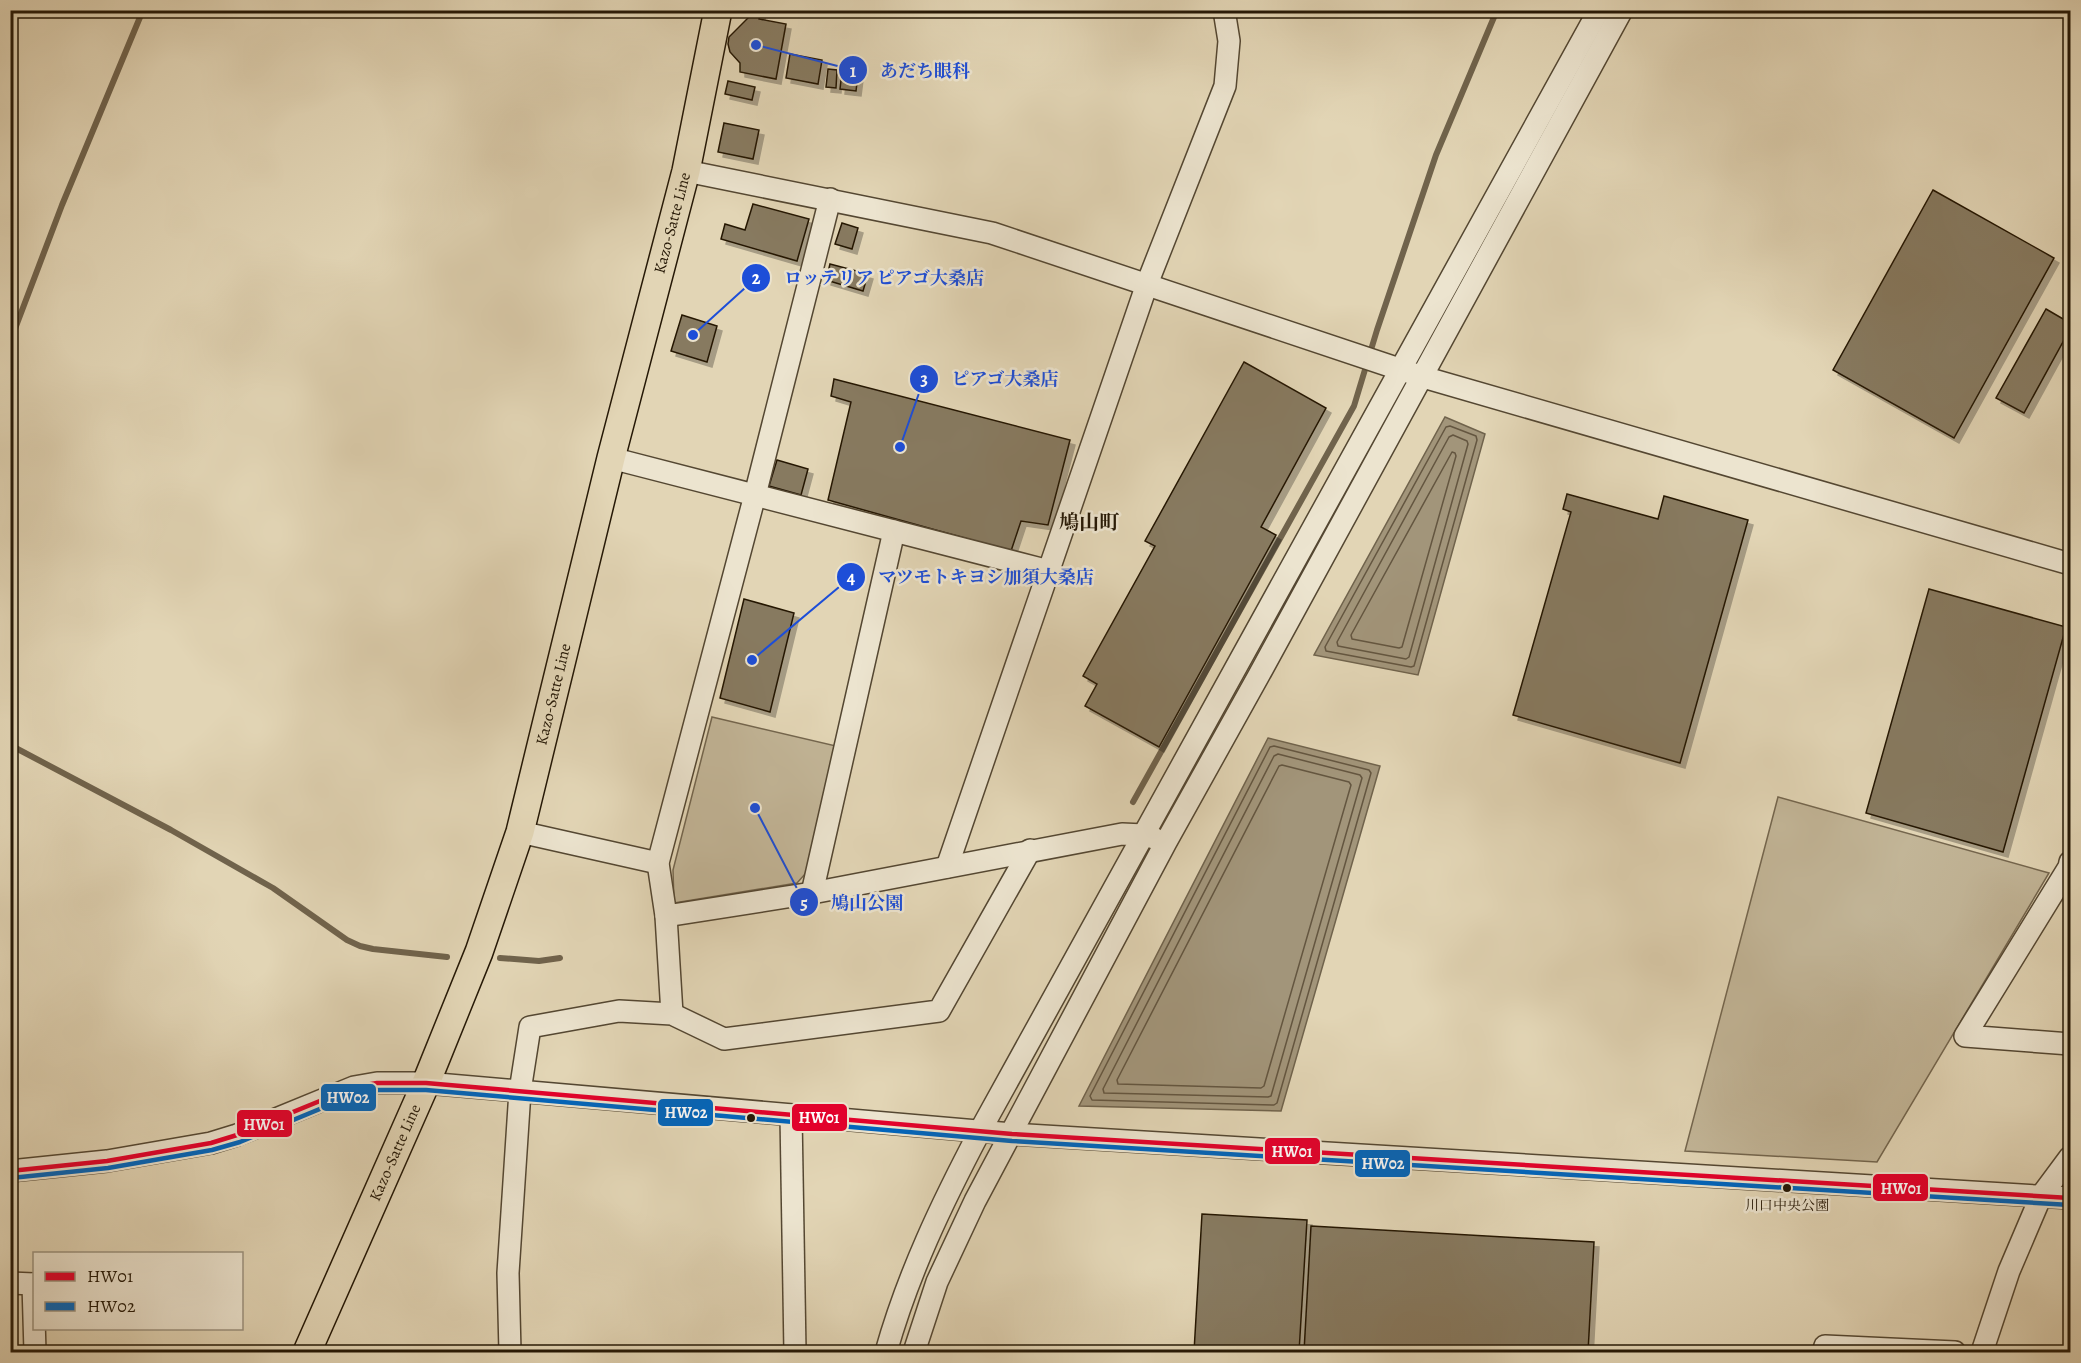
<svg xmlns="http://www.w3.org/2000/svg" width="2081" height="1363" viewBox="0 0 2081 1363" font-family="Alegreya,'Noto Serif JP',serif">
  <defs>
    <filter id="shadow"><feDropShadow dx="5" dy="5" stdDeviation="0" flood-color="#0004"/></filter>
  </defs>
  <rect width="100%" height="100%" fill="#e2d5b5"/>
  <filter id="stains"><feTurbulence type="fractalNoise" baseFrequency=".00333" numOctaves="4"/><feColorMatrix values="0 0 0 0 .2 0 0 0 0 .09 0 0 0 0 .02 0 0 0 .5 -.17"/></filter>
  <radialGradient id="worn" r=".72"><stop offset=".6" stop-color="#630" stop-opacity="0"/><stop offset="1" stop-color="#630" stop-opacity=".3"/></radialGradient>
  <g fill="#c2b597" stroke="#74664e" stroke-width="1.5">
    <polygon points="712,717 836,746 806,873 797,883 674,903 673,870"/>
    <polygon points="1778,797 2049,873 1877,1162 1685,1151"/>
  </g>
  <g fill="#a2957a" stroke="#70634c" stroke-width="1.5">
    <polygon points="1445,417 1485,434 1418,675 1314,655"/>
    <polygon points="1268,738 1380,766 1281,1111 1079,1106"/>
  </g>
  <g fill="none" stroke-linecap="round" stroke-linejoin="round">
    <g stroke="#645640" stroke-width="1.5">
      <polygon points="1450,426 1476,436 1477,440 1414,666 1411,667 1326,651 1325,647 1446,427"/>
      <polygon points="1453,435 1467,441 1468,444 1409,657 1406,659 1338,646 1337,642 1449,437"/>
      <polygon points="1452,452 1455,453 1456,456 1402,647 1399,648 1352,639 1351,635"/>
      <polygon points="1274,746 1369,770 1371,773 1277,1103 1274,1105 1092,1100 1090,1096 1270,747"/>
      <polygon points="1278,754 1360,775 1362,778 1271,1096 1268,1097 1104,1093 1103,1089 1274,756"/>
      <polygon points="1282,765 1349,782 1351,785 1264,1086 1261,1088 1118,1084 1117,1080 1279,766"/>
    </g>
    <g stroke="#70634c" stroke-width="6">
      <polyline points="10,342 62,205 143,10"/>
      <polyline points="10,745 171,830 273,888 347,940 360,946 373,949 447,957"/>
      <polyline points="1133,802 1354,406 1377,330 1436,155 1497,10"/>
      <polyline points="500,958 539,961 560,958"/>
    </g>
  </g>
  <g fill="#877a61" stroke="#251806" stroke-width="1.5" filter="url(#shadow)">
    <polygon points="750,10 761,10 759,19 786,24 776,79 740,72 740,63 730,52 728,44 729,37 749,17"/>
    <polygon points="790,54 822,60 818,84 786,78"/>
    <polygon points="828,69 837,70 836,88 826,87"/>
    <polygon points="842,72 858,75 856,91 840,89"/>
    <polygon points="728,81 755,87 752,100 725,94"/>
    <polygon points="724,123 759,130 753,159 718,152"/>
    <polygon points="1933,190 2054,258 1954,438 1833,370"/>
    <polygon points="753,204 809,219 797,261 721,239 725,224 745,230"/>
    <polygon points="842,223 858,228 852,249 835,244"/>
    <polygon points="830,264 868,274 863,291 826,280"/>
    <polygon points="2046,309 2070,323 2070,329 2024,413 1996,398"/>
    <polygon points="682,315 717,326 707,362 671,351"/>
    <polygon points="1244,362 1326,408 1261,527 1276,535 1159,747 1085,706 1097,684 1083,676 1155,546 1145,541"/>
    <polygon points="834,379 1070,440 1048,525 1021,521 1011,551 828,500 851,402 831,396"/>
    <polygon points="777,460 808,469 801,495 769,486"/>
    <polygon points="1567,494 1658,519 1664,496 1748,520 1680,763 1513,715 1571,512 1563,509"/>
    <polygon points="1929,589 2066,627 2003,852 1866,813"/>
    <polygon points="744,599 794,613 770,712 720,698"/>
    <polygon points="1202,1214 1307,1220 1299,1352 1194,1352"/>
    <polygon points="1311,1226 1594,1242 1588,1352 1304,1352"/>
  </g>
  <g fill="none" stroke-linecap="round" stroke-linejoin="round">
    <defs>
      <g id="minor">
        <polyline points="686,171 992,233 1423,377 2070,564"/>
        <polyline points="830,199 755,495 658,863 666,916 812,893 1122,834 1144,835 1154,838"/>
        <polyline points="611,458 1049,571"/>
        <polyline points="520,832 658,863"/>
        <polyline points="2070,862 2069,867 1965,1036 2070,1044"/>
        <polyline points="947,867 1147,284 1225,86 1229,41 1224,10"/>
        <polyline points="812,893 894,531"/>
        <polyline points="666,916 672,1014"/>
        <polyline points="791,1115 795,1352"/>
        <polyline points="10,1171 107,1161 211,1143 237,1135 354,1087 377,1083 426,1083 1012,1134 2070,1198"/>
        <polyline points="10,1283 34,1284"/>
        <polyline points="33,1284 35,1352"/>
        <polyline points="510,1352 508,1273 520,1091 530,1027 619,1011 672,1014 724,1039 939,1011 1030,850"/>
        <path d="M886,1352c22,-78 56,-149 94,-221l619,-1121"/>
        <polyline points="914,1352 937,1282 975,1201 1166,842 1259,675 1622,10"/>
        <polyline points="1823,1352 1825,1346 1955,1352"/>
        <polyline points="1982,1352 2009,1271 2041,1196 2070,1157"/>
      </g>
      <g id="major">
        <path id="s1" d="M307,1352l119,-269 53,-131 41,-120 91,-374 75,-287 32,-161"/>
      </g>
    </defs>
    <use href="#minor" stroke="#544732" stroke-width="24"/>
    <use href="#major" stroke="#251806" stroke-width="30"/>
    <use href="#minor" stroke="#ece4cf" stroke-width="21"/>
    <use href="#major" stroke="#e2d5b5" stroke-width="27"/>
    <defs>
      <polyline id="bus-1" points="10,1171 107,1161 211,1143 237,1135 354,1087 377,1083 426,1083 1012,1134 2070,1198"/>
      <polyline id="bus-2" points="11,1178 108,1168 212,1150 240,1142 356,1094 378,1090 426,1090 1012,1141 2070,1205"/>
    </defs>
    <use href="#bus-1" stroke="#ece4cf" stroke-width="9"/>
    <use href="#bus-2" stroke="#ece4cf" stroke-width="9"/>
    <use href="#bus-1" stroke="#e4002b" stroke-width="4.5"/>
    <use href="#bus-2" stroke="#0065bd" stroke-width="4.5"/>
  </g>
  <g fill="#251806" stroke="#ece4cf" stroke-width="2">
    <circle cx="751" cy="1118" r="5"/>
    <circle cx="1787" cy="1188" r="5"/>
  </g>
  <g text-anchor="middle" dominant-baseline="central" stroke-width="5" stroke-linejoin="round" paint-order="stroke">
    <g font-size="14" fill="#251806" stroke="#ece4cf">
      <text x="1787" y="1205">川口中央公園</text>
    </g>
    <g font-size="16" fill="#251806" stroke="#ece4cf">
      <text stroke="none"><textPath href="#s1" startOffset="1190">Kazo-Satte Line</textPath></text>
      <text stroke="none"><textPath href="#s1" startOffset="704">Kazo-Satte Line</textPath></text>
      <text stroke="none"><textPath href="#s1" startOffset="218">Kazo-Satte Line</textPath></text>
    </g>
    <g font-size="20" font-weight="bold" fill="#251806" stroke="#ece4cf">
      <text x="1089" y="522">鳩山町</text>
    </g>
  </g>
  <path fill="none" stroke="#1d4ed8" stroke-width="2" d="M756 45L853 70M693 335L756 278M900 447L924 379M752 660L851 577M755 808L804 902"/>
  <g fill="#1d4ed8" stroke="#ece4cf" stroke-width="2">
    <circle cx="756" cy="45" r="6"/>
    <circle cx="693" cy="335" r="6"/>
    <circle cx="900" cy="447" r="6"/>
    <circle cx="752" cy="660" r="6"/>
    <circle cx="755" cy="808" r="6"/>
    <circle cx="853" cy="70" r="15"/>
    <circle cx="756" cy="278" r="15"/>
    <circle cx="924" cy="379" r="15"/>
    <circle cx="851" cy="577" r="15"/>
    <circle cx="804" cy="902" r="15"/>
  </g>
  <g font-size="18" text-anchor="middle" font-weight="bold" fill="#fff">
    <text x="853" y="77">1</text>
    <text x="756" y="284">2</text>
    <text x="924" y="385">3</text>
    <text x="851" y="583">4</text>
    <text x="804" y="909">5</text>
  </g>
  <g font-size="18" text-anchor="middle" font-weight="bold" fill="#1d4ed8" stroke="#ece4cf" stroke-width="5" stroke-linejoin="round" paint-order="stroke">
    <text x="925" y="77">あだち眼科</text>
    <text x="884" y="284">ロッテリア ピアゴ大桑店</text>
    <text x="1005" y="385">ピアゴ大桑店</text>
    <text x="986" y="583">マツモトキヨシ加須大桑店</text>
    <text x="867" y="909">鳩山公園</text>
  </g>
  <g stroke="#ece4cf" stroke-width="2">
    <rect x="320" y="1083" width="57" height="29" rx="6" fill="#0065bd"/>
    <rect x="657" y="1098" width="57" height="29" rx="6" fill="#0065bd"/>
    <rect x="791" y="1103" width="57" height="29" rx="6" fill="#e4002b"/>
    <rect x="236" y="1109" width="57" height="29" rx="6" fill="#e4002b"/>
    <rect x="1264" y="1137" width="57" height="28" rx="6" fill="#e4002b"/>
    <rect x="1354" y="1149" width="57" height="29" rx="6" fill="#0065bd"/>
    <rect x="1872" y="1173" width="57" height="29" rx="6" fill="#e4002b"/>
  </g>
  <g font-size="16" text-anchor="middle" font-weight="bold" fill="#fff">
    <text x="348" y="1103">HW02</text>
    <text x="686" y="1118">HW02</text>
    <text x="819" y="1123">HW01</text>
    <text x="264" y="1130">HW01</text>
    <text x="1292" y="1157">HW01</text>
    <text x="1383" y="1169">HW02</text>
    <text x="1901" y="1194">HW01</text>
  </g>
  <rect width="2081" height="1363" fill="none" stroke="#e2d5b5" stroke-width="36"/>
  <rect x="12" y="12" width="2057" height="1339" fill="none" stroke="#251806" stroke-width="3"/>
  <rect x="18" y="18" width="2045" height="1327" fill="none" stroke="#251806" stroke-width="1.5"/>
  <rect x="33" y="1252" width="210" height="78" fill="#ece4cf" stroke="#9c927f" stroke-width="1.5"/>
  <rect x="45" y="1272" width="30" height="9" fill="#e4002b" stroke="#9c927f" stroke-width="1.5"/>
  <text x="87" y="1282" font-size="18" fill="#251806">HW01</text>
  <rect x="45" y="1302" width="30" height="9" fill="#0065bd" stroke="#9c927f" stroke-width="1.5"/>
  <text x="87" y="1312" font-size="18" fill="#251806">HW02</text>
  <rect width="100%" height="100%" filter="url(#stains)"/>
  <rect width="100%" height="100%" fill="url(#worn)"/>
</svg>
